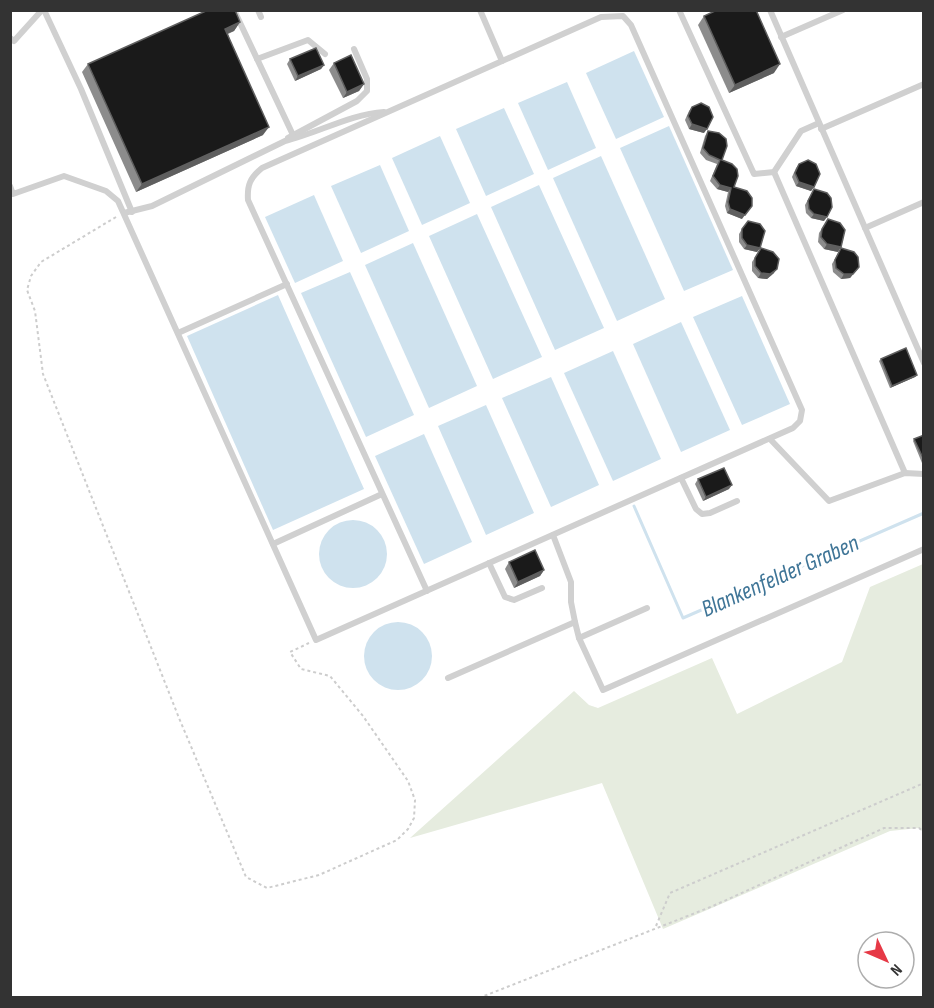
<svg xmlns="http://www.w3.org/2000/svg" width="934" height="1008" viewBox="0 0 934 1008" font-family="'Sofia Sans Condensed',sans-serif">
  <rect width="100%" height="100%" fill="#fff"/>
  <polygon fill="#e6ecdf" points="923,564 923,832 919,828 890,831 663,929 602,783 410,838 574,691 589,705 598,708 712,658 737,714 842,662 870,587"/>
  <g fill="#cfe2ee">
    <polygon points="634,51 664,117 616,139 586,73"/>
    <polygon points="567,82 596,148 548,170 518,103"/>
    <polygon points="504,108 534,174 486,196 456,129"/>
    <polygon points="669,126 733,270 684,291 620,148"/>
    <polygon points="440,136 470,203 422,225 392,158"/>
    <polygon points="601,156 665,299 617,321 553,178"/>
    <polygon points="380,165 409,231 361,253 331,186"/>
    <polygon points="539,185 604,328 555,350 491,207"/>
    <polygon points="314,195 343,261 295,283 265,217"/>
    <polygon points="477,214 542,357 493,379 429,236"/>
    <polygon points="413,243 477,386 429,408 365,265"/>
    <polygon points="350,272 414,415 366,437 301,293"/>
    <polygon points="278,295 364,489 273,530 187,336"/>
    <polygon points="742,296 790,404 742,425 693,317"/>
    <polygon points="681,322 730,430 681,452 633,344"/>
    <polygon points="613,351 661,459 613,481 564,373"/>
    <polygon points="551,377 599,485 551,507 502,398"/>
    <polygon points="486,405 534,513 486,535 438,426"/>
    <polygon points="424,434 472,542 424,564 375,456"/>
    <circle cx="353" cy="554" r="34"/>
    <circle cx="398" cy="656" r="34"/>
  </g>
  <g fill="none" stroke-linecap="round" stroke-linejoin="round">
    <polyline stroke="#cfe2ee" stroke-width="3" points="634,506 683,618 924,513"/>
    <g stroke="#cdcdcd" stroke-width="2" stroke-dasharray="3 3" stroke-linecap="butt">
      <polyline points="116,217 41,262 31,276 27,290 35,311 43,374 179,718 246,877 267,888 319,875 397,840 408,829 414,818 415,800 408,781 363,716 330,676 301,669 290,652 309,643"/>
      <polyline points="656,926 670,893 924,783"/>
      <polyline points="479,998 713,906 884,828 919,828 924,832"/>
    </g>
    <g stroke="#d0d0d0" stroke-width="6">
      <polyline points="44,10 81,89 132,212"/>
      <polyline points="234,10 293,135"/>
      <polyline points="258,10 261,17"/>
      <polyline points="480,10 502,61"/>
      <polyline points="679,10 754,174 774,172 801,131 819,123"/>
      <polyline points="770,10 924,363"/>
      <polyline points="781,37 843,10"/>
      <polyline points="10,38 14,41 42,10"/>
      <polyline points="257,59 308,40 325,54"/>
      <polyline points="821,129 924,84"/>
      <polyline points="288,138 357,101 367,91 367,79 354,49"/>
      <polyline points="774,172 905,473"/>
      <path d="M10,186l3,8 51,-18 42,15 12,10 198,439 477,-212 7,-7 2,-11 -171,-385 -8,-9 -22,1 -339,151c-12,10 -15,17 -14,32l179,391"/>
      <path d="M124,213l28,-7 133,-65c33,-8 65,-27 99,-29"/>
      <polyline points="865,228 924,202"/>
      <polyline points="178,333 287,284"/>
      <polyline points="770,439 829,501 905,473 924,474"/>
      <polyline points="681,478 696,509 702,514 710,513 737,501"/>
      <polyline points="553,535 571,582 571,602 575,622"/>
      <polyline points="273,544 382,494"/>
      <polyline points="489,563 505,597 514,600 542,588"/>
      <polyline points="579,638 647,608"/>
      <polyline points="448,678 575,622 579,638 603,690 924,549"/>
    </g>
  </g>
  <g fill="#8c8c8c">
    <polygon points="704,16 774,73 729,93 698,25"/>
    <polygon points="240,22 234,31 228,34 263,135 136,192 82,72 88,64"/>
    <polygon points="290,59 324,65 321,69 295,81 287,64"/>
    <polygon points="334,63 364,84 359,91 343,98 329,70"/>
    <polygon points="692,107 704,133 689,129 685,120 689,111"/>
    <polygon points="708,131 734,187 742,219 727,213 725,206 728,192 717,189 710,181 717,164 706,160 700,153 705,136"/>
    <polygon points="799,164 814,187 811,191 796,186 792,177 796,168"/>
    <polygon points="814,189 824,221 811,218 806,213 805,205"/>
    <polygon points="828,219 838,252 824,249 818,242 819,233"/>
    <polygon points="742,229 760,248 757,252 744,249 739,242 739,234"/>
    <polygon points="761,248 774,273 767,279 758,278 752,271 752,262"/>
    <polygon points="841,248 859,267 850,278 841,279 833,272 832,264"/>
    <polygon points="881,359 917,375 915,377 890,388 879,361"/>
    <polygon points="924,435 924,463 922,463 913,441 914,439"/>
    <polygon points="698,479 729,489 703,501 695,484"/>
    <polygon points="509,562 544,570 540,576 514,588 505,569"/>
  </g>
  <g fill="#5f5f5f">
    <polygon points="240,22 234,31 219,37 225,29"/>
    <polygon points="780,64 774,73 729,93 735,85"/>
    <polygon points="324,65 321,69 295,81 298,76"/>
    <polygon points="364,84 359,91 343,98 347,92"/>
    <polygon points="692,124 707,129 704,133 689,129"/>
    <polygon points="269,127 263,135 136,192 142,184"/>
    <polygon points="799,182 814,187 811,191 796,186"/>
    <polygon points="720,185 731,188 728,192 717,189"/>
    <polygon points="730,209 745,215 742,219 727,213"/>
    <polygon points="814,214 827,217 824,221 811,218"/>
    <polygon points="827,244 841,247 838,252 824,249"/>
    <polygon points="747,245 760,248 757,252 744,249"/>
    <polygon points="859,267 850,278 841,279 844,274"/>
    <polygon points="777,269 774,273 767,279 758,278 761,273"/>
    <polygon points="917,375 915,377 890,388 892,386"/>
    <polygon points="732,485 729,489 703,501 706,497"/>
    <polygon points="544,570 540,576 514,588 518,582"/>
  </g>
  <g fill="#1a1a1a" stroke="#5f5f5f" stroke-width="1.5">
    <polygon points="208,10 235,10 240,22 225,29 269,127 142,184 88,64"/>
    <polygon points="717,10 756,10 780,64 735,85 704,16"/>
    <polygon points="316,48 324,65 298,76 290,59"/>
    <polygon points="351,55 364,84 347,92 334,63"/>
    <polygon points="701,103 709,107 713,117 707,129 692,124 688,116 692,107"/>
    <polygon points="708,131 719,133 726,139 727,146 722,160 732,164 737,169 738,176 734,187 747,191 752,198 752,206 745,215 730,209 728,202 731,188 720,185 713,176 720,160 709,155 703,148"/>
    <polygon points="808,160 816,164 820,174 814,187 799,182 795,173 799,164"/>
    <polygon points="814,189 827,193 831,198 832,207 827,217 814,214 809,209 808,201"/>
    <polygon points="828,219 840,223 845,230 841,247 827,244 821,237 822,229"/>
    <polygon points="748,221 760,224 765,231 760,248 747,245 742,238 742,229"/>
    <polygon points="761,248 773,252 779,259 777,269 770,274 761,273 755,266 755,258"/>
    <polygon points="841,248 854,252 858,257 859,267 853,274 844,274 836,268 835,260"/>
    <polygon points="906,348 917,375 892,386 881,359"/>
    <polygon points="924,435 924,460 914,439"/>
    <polygon points="724,468 732,485 706,497 698,479"/>
    <polygon points="535,550 544,570 518,582 509,562"/>
  </g>
  <g text-anchor="middle" dominant-baseline="central" stroke-width="6" stroke-linejoin="round" paint-order="stroke">
    <g font-size="24" font-style="italic" fill="#3f7597" stroke="#fff">
      <text transform="translate(780 576) rotate(-24)">Blankenfelder Graben</text>
    </g>
  </g>
  <rect width="934" height="1008" fill="none" stroke="#333333" stroke-width="24"/>
  <g transform="translate(886 960) rotate(134)"><circle r="28" fill="#ffffff" stroke="#adadad" stroke-width="1.5"/>
  <path d="M0-4.5L10 22L0 15L-10 22Z" fill="#e63946"/>
  <text y="-9" font-size="16" font-weight="bold" text-anchor="middle" fill="#333333">N</text>
  </g>
</svg>
